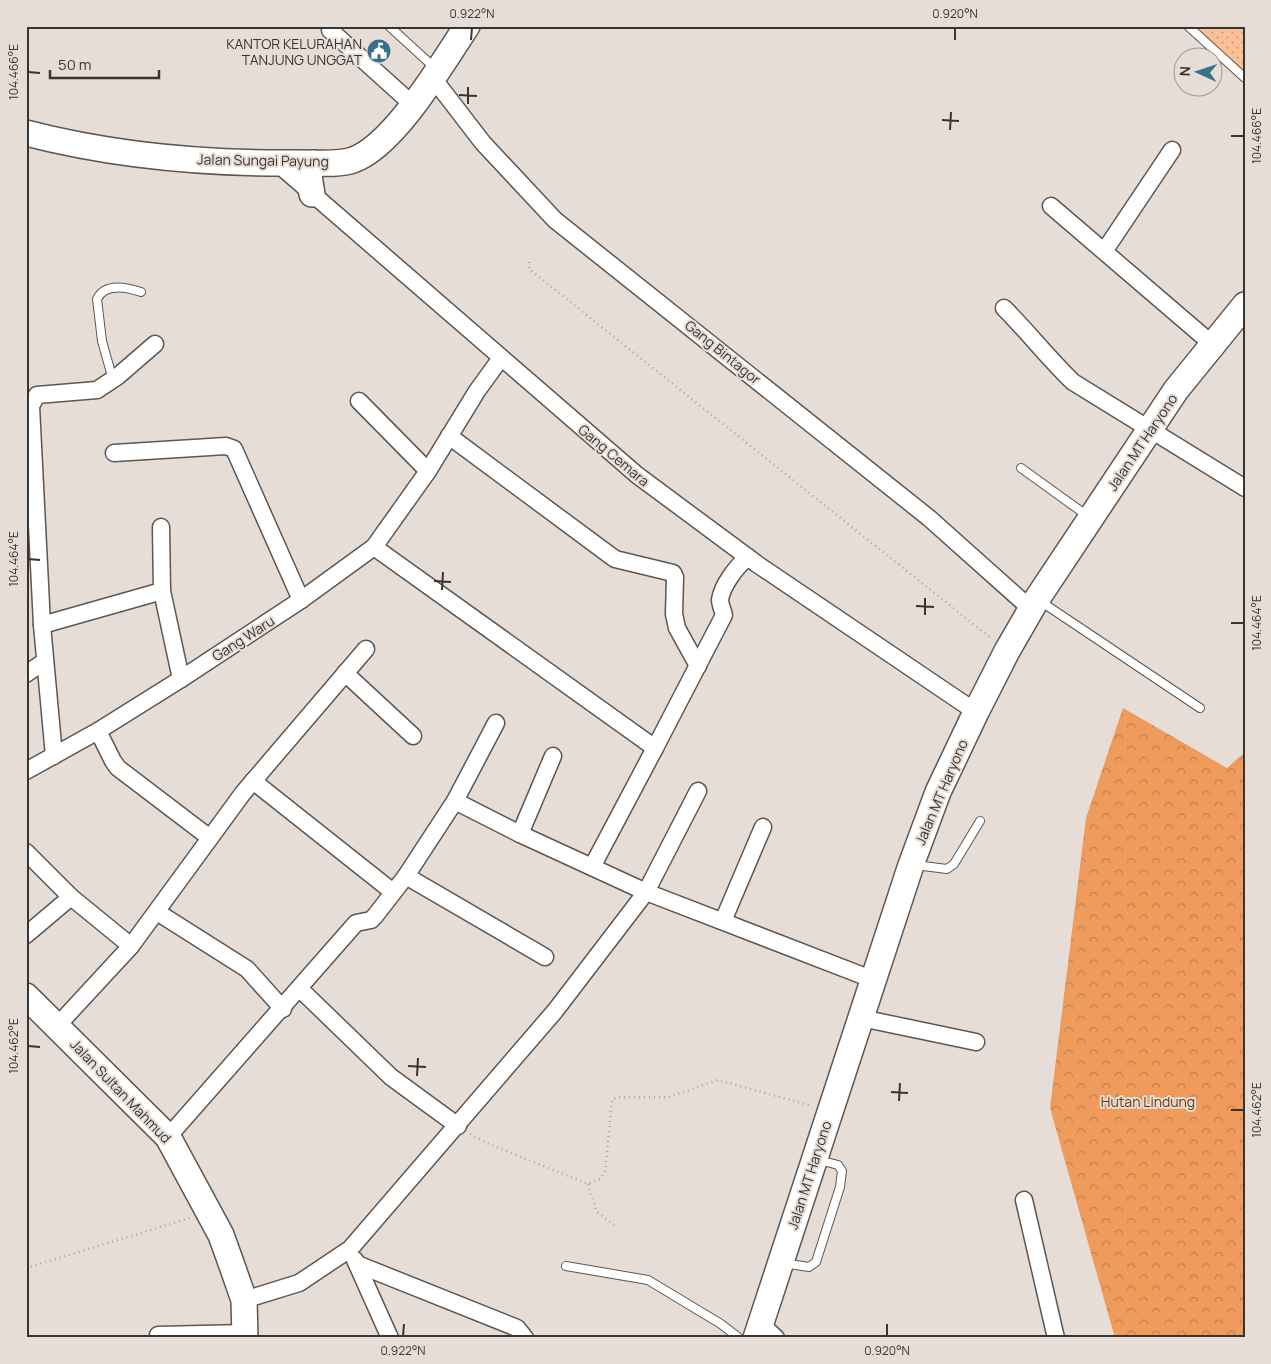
<svg xmlns="http://www.w3.org/2000/svg" width="1271" height="1364" viewBox="0 0 1271 1364" font-family="Manrope,sans-serif">
  <defs>
    <pattern id="green-dots" width="8" height="8" patternUnits="userSpaceOnUse" patternTransform="scale(1.25)"><rect width="8" height="8" fill="#fbc096"/><path d="M2 2h.1M6 6h.1" fill="none" stroke="#cc9d7b" stroke-width="1.8" stroke-linecap="round"/></pattern>
    <pattern id="forest-crowns" width="20" height="18" patternUnits="userSpaceOnUse" patternTransform="scale(1.25)"><rect width="20" height="18" fill="#ee9b5c"/><path d="M2 6a3 3 0 1 1 6 0M12 15a3 3 0 1 1 6 0" fill="none" stroke="#c27f4d"/></pattern>
  </defs>
  <rect width="100%" height="100%" fill="#e7ddd7"/>
  <polygon fill="url(#green-dots)" points="1196,26 1245,26 1245,72"/>
  <polygon fill="url(#forest-crowns)" points="1123,708 1227,768 1245,752 1245,1338 1115,1338 1050,1108 1086,818"/>
  <g fill="none" stroke-linecap="round" stroke-linejoin="round">
    <defs>
      <g id="service">
        <polyline points="389,26 436,69"/>
        <polyline points="1188,26 1245,78"/>
        <path d="M113,380l-11,-39 -5,-42c8,-16 29,-12 44,-7"/>
        <polyline points="1021,468 1089,517"/>
        <polyline points="1040,601 1200,708"/>
        <polyline points="915,865 947,869 954,864 980,821"/>
        <polyline points="783,1263 809,1267 816,1262 840,1187 842,1171 838,1165 819,1160"/>
        <polyline points="566,1266 648,1280 721,1324 739,1338"/>
      </g>
      <g id="minor">
        <polyline points="330,30 412,104"/>
        <polyline points="433,78 483,143 555,220 929,518 1031,609"/>
        <polyline points="278,164 637,475 757,564 976,712"/>
        <polyline points="1051,206 1212,344"/>
        <polyline points="1105,250 1172,150"/>
        <path d="M1004,308c24,24 45,51 69,74l172,106"/>
        <polyline points="359,401 428,471"/>
        <polyline points="449,436 615,559 673,573 675,577 674,614 677,628 698,666"/>
        <polyline points="114,453 226,446 234,449 301,600"/>
        <polyline points="161,527 162,591 181,679"/>
        <polyline points="374,547 655,748 592,867"/>
        <polyline points="42,625 162,591"/>
        <polyline points="345,673 413,736"/>
        <polyline points="26,674 45,661"/>
        <polyline points="98,731 113,761 118,768 210,838"/>
        <path d="M655,748l69,-133c-1,-4 -4,-11 -4,-15 2,-15 17,-34 28,-43"/>
        <polyline points="54,756 42,625 31,406 37,395 97,390 118,376 155,344"/>
        <polyline points="26,771 98,731 181,679 301,600 374,547 428,471 477,391 501,358"/>
        <polyline points="253,781 393,892"/>
        <polyline points="455,801 520,834 646,892 874,980"/>
        <polyline points="520,834 553,756"/>
        <polyline points="26,852 71,897 131,946"/>
        <polyline points="406,876 545,957"/>
        <polyline points="157,912 247,969 283,1009"/>
        <polyline points="723,921 763,827"/>
        <polyline points="26,935 71,897"/>
        <polyline points="300,989 391,1077 458,1126"/>
        <polyline points="861,1018 976,1042"/>
        <polyline points="58,1025 131,946 243,793 366,649"/>
        <polyline points="168,1137 356,923 371,920 375,916 406,876 455,801 496,723"/>
        <polyline points="1024,1200 1056,1338"/>
        <polyline points="355,1260 390,1338"/>
        <polyline points="357,1264 517,1328 525,1338"/>
        <polyline points="244,1300 299,1283 350,1249 555,1011 646,892 698,791"/>
        <polyline points="760,1323 776,1338"/>
        <polyline points="158,1335 245,1333"/>
      </g>
      <g id="primary">
        <path d="M26,133c89,23 183,31 274,30 15,0 40,2 53,-3 41,-14 90,-98 114,-134"/>
        <polyline points="312,194 309,176 313,163"/>
        <polyline points="26,996 168,1137 221,1235 230,1260 244,1300 245,1338"/>
        <polyline points="756,1338 911,865 938,792 976,712 1007,651 1037,599 1176,390 1245,305"/>
      </g>
    </defs>
    <use href="#service" stroke="#5e5650" stroke-width="10"/>
    <use href="#minor" stroke="#5e5650" stroke-width="19"/>
    <use href="#primary" stroke="#5e5650" stroke-width="28"/>
    <g stroke="#aba39f" stroke-width="2.5" stroke-dasharray="1 4" stroke-linecap="butt">
      <polyline points="529,262 529,269 992,639"/>
      <polyline points="470,1134 489,1144 588,1184 600,1179 605,1172 612,1100 617,1097 669,1097 718,1080 812,1106"/>
      <polyline points="588,1184 597,1212 614,1225"/>
      <polyline points="26,1268 190,1218"/>
    </g>
    <use href="#service" stroke="#fff" stroke-width="8"/>
    <use href="#minor" stroke="#fff" stroke-width="16"/>
    <use href="#primary" stroke="#fff" stroke-width="25"/>
  </g>
  <path fill="none" stroke="#383432" stroke-width="2" d="M471,40l1,-12M955,40v-12M28,72l12,1M459,95l18,1M468,104v-17M942,120l17,1M950,130l1,-18M1231,136h13M28,559l12,1M434,581l17,1M442,590l1,-18M916,606l18,1M925,615v-17M1231,623h13M28,1046l12,1M408,1066l18,1M417,1076l1,-18M891,1092l17,1M899,1101l1,-18M1231,1110h13M403,1336l1,-12M887,1336v-12"/>
  <defs>
    <symbol id="civic-disc" viewBox="-11 -11 22 22"><circle r="9.5" fill="#37718a" stroke="#e7ddd7"/><path d="M-.6-6.5H3V-4.5H.6V-3L4-1V1h2V6H-6V1h2V-1L-.6-3ZM-1.2 2.5V6h2.4V2.5Z" fill="#fff"/></symbol>
  </defs>
  <g fill-rule="evenodd">
    <use href="#civic-disc" x="365" y="37" width="28" height="28"/>
  </g>
  <g text-anchor="middle" dominant-baseline="central" stroke-width="4" stroke-linejoin="round" paint-order="stroke">
    <g font-size="14" fill="#383432" stroke="#e7ddd7" text-anchor="end">
      <text x="362" y="43">KANTOR KELURAHAN<tspan x="362" dy="16">TANJUNG UNGGAT</tspan></text>
    </g>
    <g font-size="14" fill="#383432" stroke="#e7ddd7">
      <text transform="translate(263 160) rotate(1)">Jalan Sungai Payung</text>
      <text transform="translate(723 352) rotate(39)">Gang Bintagor</text>
      <text transform="translate(1142 442) rotate(-56)">Jalan MT Haryono</text>
      <text transform="translate(614 455) rotate(40)">Gang Cemara</text>
      <text transform="translate(243 638) rotate(-33)">Gang Waru</text>
      <text transform="translate(941 792) rotate(-67)">Jalan MT Haryono</text>
      <text transform="translate(121 1091) rotate(46)">Jalan Sultan Mahmud</text>
      <text transform="translate(809 1175) rotate(-72)">Jalan MT Haryono</text>
    </g>
    <g font-size="14" fill="#693500" stroke="#e7ddd7">
      <text x="1148" y="1101">Hutan Lindung</text>
    </g>
  </g>
  <rect width="1271" height="1364" fill="none" stroke="#e7ddd7" stroke-width="55"/>
  <g transform="translate(1198 72) rotate(273)"><circle r="24" fill="#e7ddd7" stroke="#a19995"/>
  <path d="M0-4L9 19L0 12L-9 19Z" fill="#37718a"/>
  <text y="-8" font-size="14" font-weight="bold" text-anchor="middle" fill="#383432">N</text>
  </g>
  <path d="M50 70v8h109v-8" fill="none" stroke="#383432" stroke-width="2.5"/>
  <text x="58" y="70" font-size="15" fill="#383432" stroke="#e7ddd7" stroke-width="4" paint-order="stroke">50 m</text>
  <rect x="28" y="28" width="1216" height="1308" fill="none" stroke="#383432" stroke-width="2"/>
  <g font-size="12" text-anchor="middle" fill="#383432">
    <text x="472" y="18">0.922°N</text>
    <text x="955" y="18">0.920°N</text>
    <text transform="translate(14 72) rotate(-90)" y="4">104.466°E</text>
    <text transform="translate(1257 136) rotate(-90)" y="4">104.466°E</text>
    <text transform="translate(14 559) rotate(-90)" y="4">104.464°E</text>
    <text transform="translate(1257 623) rotate(-90)" y="4">104.464°E</text>
    <text transform="translate(14 1046) rotate(-90)" y="4">104.462°E</text>
    <text transform="translate(1257 1110) rotate(-90)" y="4">104.462°E</text>
    <text x="403" y="1355">0.922°N</text>
    <text x="887" y="1355">0.920°N</text>
  </g>
</svg>
